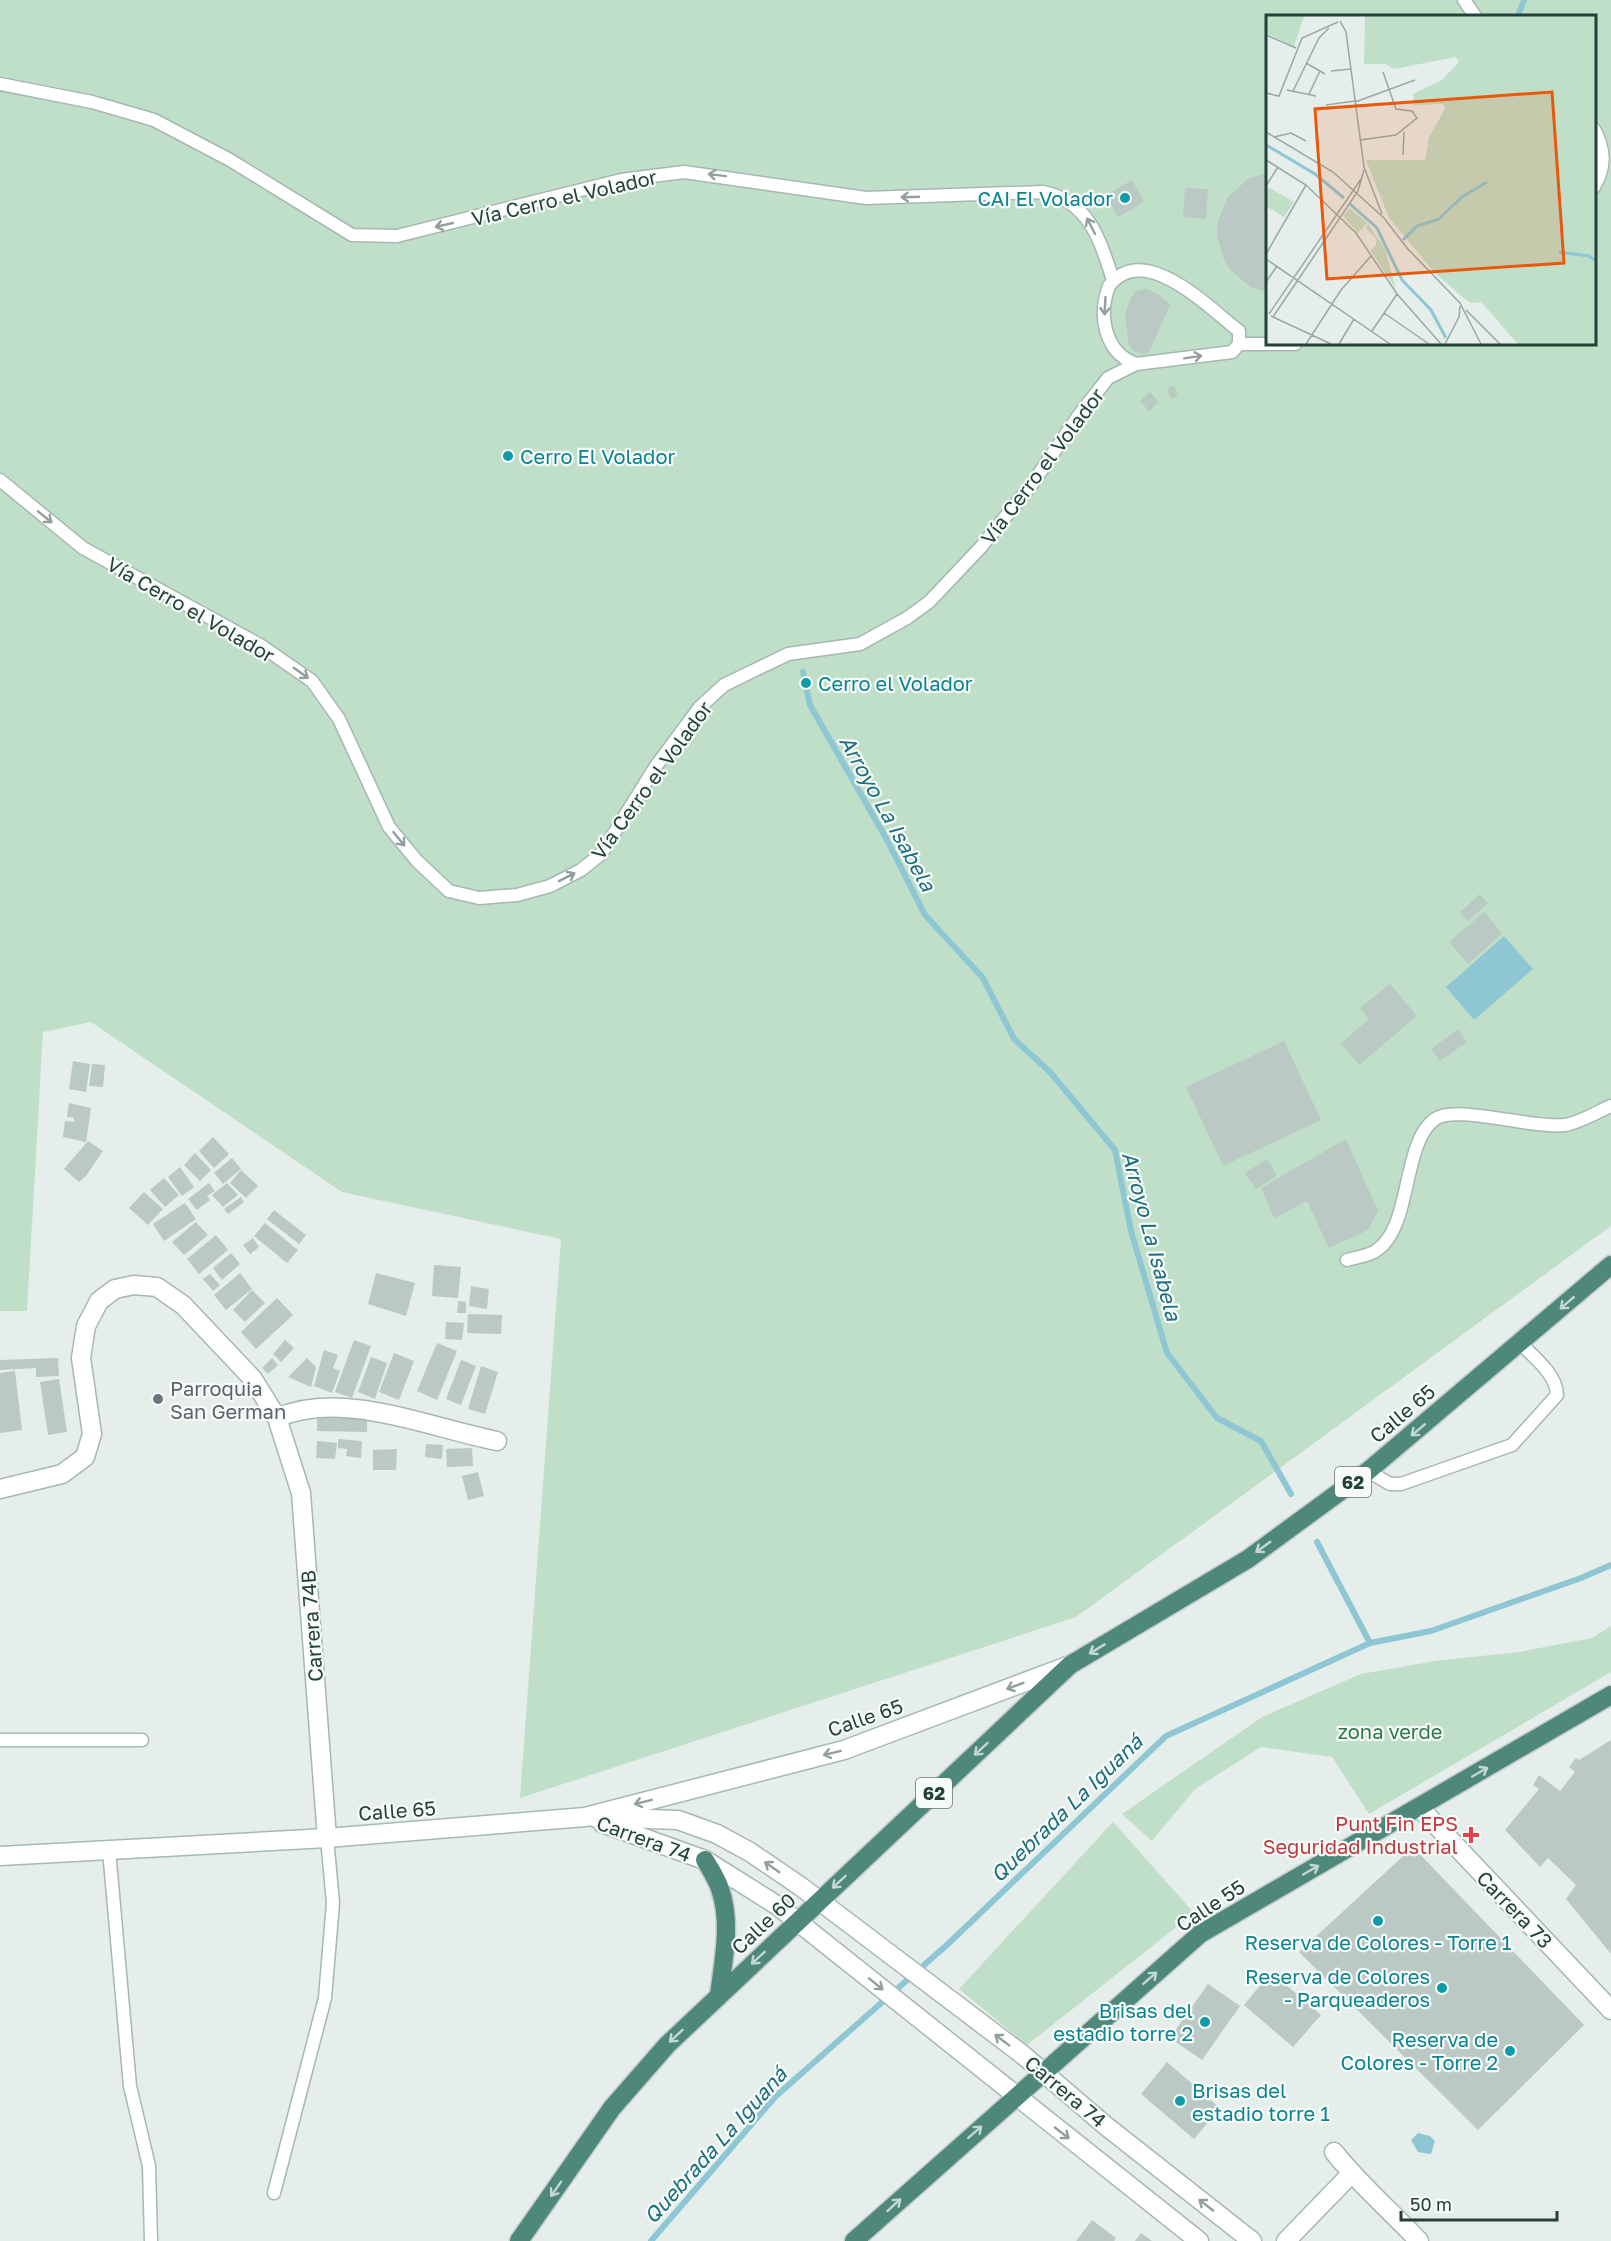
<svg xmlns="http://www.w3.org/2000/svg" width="1611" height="2241" viewBox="0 0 1611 2241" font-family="'Golos Text',sans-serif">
  <rect width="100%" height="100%" fill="#e5eeea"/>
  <g fill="#bfdfc8" fill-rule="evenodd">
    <path d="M0,0h1611v1226l-535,391 -556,181 41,-559 -219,-47 -251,-170 -48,10 -16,279h-27zM1268,16h326v328h-326z"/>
    <polygon points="1611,1626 1611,1672 1369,1814 1332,1757 1261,1747 1195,1789 1152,1841 1122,1814 1262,1717 1361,1674 1435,1661 1519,1652 1592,1638"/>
    <polygon points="1113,1822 1194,1913 1027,2045 959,1989"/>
  </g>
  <g fill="#8ec7d3">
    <polygon points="1504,936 1533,969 1474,1020 1446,987"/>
    <polygon points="1418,2133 1430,2136 1435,2141 1431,2154 1418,2152 1411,2140"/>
  </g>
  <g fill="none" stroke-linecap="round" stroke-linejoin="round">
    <g stroke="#8ec7d3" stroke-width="6">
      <polyline points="1518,16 1524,0"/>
      <polyline points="803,672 810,705 887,840 925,915 983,978 1014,1039 1050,1072 1115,1150 1131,1231 1167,1353 1217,1418 1261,1441 1291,1494"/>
      <polyline points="1317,1542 1370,1643"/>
      <polyline points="651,2241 776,2096 949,1943 1166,1736 1370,1643 1431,1631 1581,1578 1611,1565"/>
    </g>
  </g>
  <g fill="#bac9c3">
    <polygon points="1268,173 1268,292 1252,288 1231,271 1224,260 1217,235 1218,221 1228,197 1248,179"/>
    <polygon points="1132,180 1144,202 1118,217 1106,195"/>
    <polygon points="1185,188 1208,189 1206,219 1183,217"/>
    <polygon points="1146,289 1157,293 1170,305 1149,352 1143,354 1135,352 1129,346 1125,316 1130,299 1136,291"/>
    <polygon points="1174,386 1178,396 1171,399 1167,388"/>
    <polygon points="1150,392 1159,402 1149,411 1140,401"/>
    <polygon points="595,453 598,460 582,467 579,460"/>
    <polygon points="1480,894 1488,903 1468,921 1460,912"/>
    <polygon points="1484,912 1502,934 1468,964 1449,942"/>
    <polygon points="1390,984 1417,1016 1359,1065 1341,1043 1369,1019 1360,1008"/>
    <polygon points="1458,1029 1467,1042 1440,1061 1431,1049"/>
    <polygon points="1284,1041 1321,1120 1223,1166 1186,1087"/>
    <polygon points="73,1061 90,1064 86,1092 69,1089"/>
    <polygon points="92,1064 105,1065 103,1087 89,1086"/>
    <polygon points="69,1103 91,1108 86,1142 63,1137 65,1121 74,1122 74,1118 67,1117"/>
    <polygon points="213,1137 229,1154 214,1168 199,1151"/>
    <polygon points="1346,1139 1378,1211 1368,1230 1329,1248 1307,1201 1274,1218 1261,1188"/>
    <polygon points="88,1141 103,1151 86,1176 79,1182 64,1169"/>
    <polygon points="195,1153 211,1170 200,1181 184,1165"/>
    <polygon points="232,1158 241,1169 223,1184 214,1173"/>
    <polygon points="1267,1159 1277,1176 1256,1189 1245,1173"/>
    <polygon points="180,1167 194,1187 182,1196 168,1177"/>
    <polygon points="241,1170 258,1186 246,1198 230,1183"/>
    <polygon points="164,1178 179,1195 165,1207 150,1190"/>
    <polygon points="209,1183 215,1191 207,1196 210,1200 197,1210 188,1199"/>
    <polygon points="227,1183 238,1195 223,1207 212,1195"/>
    <polygon points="144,1192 163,1209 148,1225 129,1208"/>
    <polygon points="241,1197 244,1202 228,1214 224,1209"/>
    <polygon points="185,1203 196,1219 164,1241 153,1224"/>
    <polygon points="274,1210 306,1235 299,1244 267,1219"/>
    <polygon points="196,1222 208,1235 184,1255 172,1242"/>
    <polygon points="265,1223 298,1250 287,1263 254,1236"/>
    <polygon points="216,1235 228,1250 199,1274 187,1259"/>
    <polygon points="253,1238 259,1247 250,1254 243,1245"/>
    <polygon points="231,1253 240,1264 222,1280 213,1268"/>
    <polygon points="434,1265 461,1267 458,1298 432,1296"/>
    <polygon points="240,1273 252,1289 226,1310 214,1295"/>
    <polygon points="376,1273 415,1283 406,1316 368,1304"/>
    <polygon points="210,1274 220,1285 213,1291 203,1279"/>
    <polygon points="471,1286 489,1289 487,1309 469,1306"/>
    <polygon points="252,1290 265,1303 245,1322 233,1310"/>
    <polygon points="277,1298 293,1315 256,1349 241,1332"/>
    <polygon points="458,1301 466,1302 466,1313 457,1313"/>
    <polygon points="468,1314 502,1315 501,1334 467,1333"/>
    <polygon points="446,1322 464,1323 462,1340 445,1339"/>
    <polygon points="285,1340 294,1348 281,1362 273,1354"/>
    <polygon points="354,1340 371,1346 352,1398 335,1392"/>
    <polygon points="437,1343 457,1351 437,1400 417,1391"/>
    <polygon points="324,1350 338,1355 333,1368 340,1371 332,1393 314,1386"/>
    <polygon points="394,1353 414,1361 399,1400 379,1392"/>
    <polygon points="371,1357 387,1363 375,1399 358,1392"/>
    <polygon points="58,1358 59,1376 36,1377 36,1368 0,1370 0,1360"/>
    <polygon points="272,1358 278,1365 268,1374 262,1368"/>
    <polygon points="307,1358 316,1367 311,1387 288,1377"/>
    <polygon points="461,1360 476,1366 461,1405 446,1399"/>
    <polygon points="481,1366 498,1372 485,1414 468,1409"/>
    <polygon points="15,1371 22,1430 0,1433 0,1373"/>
    <polygon points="59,1379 67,1432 48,1435 40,1382"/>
    <polygon points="317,1415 367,1416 367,1432 317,1431"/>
    <polygon points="338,1439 362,1441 361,1458 346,1456 347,1449 338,1448"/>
    <polygon points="317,1441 337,1443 335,1459 316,1458"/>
    <polygon points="426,1444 443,1445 442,1459 425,1457"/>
    <polygon points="472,1448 473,1466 447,1467 446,1449"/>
    <polygon points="397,1449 396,1470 373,1470 373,1450"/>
    <polygon points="478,1472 484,1496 468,1500 462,1476"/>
    <polygon points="1611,1740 1611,1954 1566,1899 1576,1885 1548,1858 1540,1867 1505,1830 1539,1789 1533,1785 1539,1775 1560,1791 1575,1772 1569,1767 1576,1758 1579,1760"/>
    <polygon points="1413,1847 1584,2025 1478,2130 1299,1952"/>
    <polygon points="1271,1972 1321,2015 1293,2047 1244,2005"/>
    <polygon points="1208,1984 1240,2006 1202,2060 1170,2038"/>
    <polygon points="1167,2062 1220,2108 1194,2139 1141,2094"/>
    <polygon points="1092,2220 1116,2238 1114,2241 1076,2241"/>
    <polygon points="1141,2233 1152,2241 1135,2241"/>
  </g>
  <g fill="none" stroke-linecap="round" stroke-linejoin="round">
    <defs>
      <g id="service">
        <polyline points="1464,0 1475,16"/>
        <path d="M0,84l92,18 62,18 76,40 122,75 45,1 224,-56 63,-8 182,26 177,-6c46,9 57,48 70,88"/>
        <path d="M1594,129c11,20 12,38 0,58"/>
        <polyline points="1239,344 1295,344"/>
        <path d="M0,480l83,68 177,97 52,36 27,38 50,108 28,34 32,30 30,7 38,-3 33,-9 31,-16 20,-16 55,-88 43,-58 25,-23 64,-31 72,-10 47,-26 22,-16 52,-55 51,-63 47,-69 29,-37 28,-14 96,-12 7,-8v-13c-30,-23 -95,-91 -130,-45 -11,29 -5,66 27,78"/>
        <path d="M1347,1260c9,-3 23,-4 30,-10 35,-23 25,-108 58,-131 20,-15 97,10 130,6 14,-2 32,-13 46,-19"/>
        <path d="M1368,1471l22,13h11l111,-39 45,-50c0,-20 -23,-38 -37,-52"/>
        <polyline points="0,1740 142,1740"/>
        <polyline points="109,1850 130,2086 149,2166 151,2241"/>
        <polyline points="274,2193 325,1998 333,1903 327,1838"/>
      </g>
      <g id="minor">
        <path d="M277,1418c65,-29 153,10 220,23"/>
        <polyline points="0,1489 62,1474 85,1457 92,1434 81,1358 86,1326 99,1301 115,1289 134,1285 157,1287 183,1305 253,1379 277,1418 301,1493 327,1838"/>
        <polyline points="1419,1807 1611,2010"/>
        <path d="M1334,2152c25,32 57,59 85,89"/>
        <polyline points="1286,2241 1351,2174"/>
      </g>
      <g id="tertiary">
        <polyline points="593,1817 678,1820 717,1834 750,1852 800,1886 1023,2055 1106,2126 1252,2241"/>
        <polyline points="602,1823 705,1860 778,1906 1199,2241"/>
      </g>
      <polyline id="secondary" points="0,1856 327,1838 585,1817 844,1750 1070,1665"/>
      <g id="trunk">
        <path d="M705,1860c5,9 12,19 15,29 12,34 3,72 -1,107"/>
        <polyline points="519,2241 612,2108 667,2045 1070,1665 1248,1559 1368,1471 1611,1265"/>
        <polyline points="854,2241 1200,1934 1611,1695"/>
      </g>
    </defs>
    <use href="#service" stroke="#a7b7b1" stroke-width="15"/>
    <use href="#minor" stroke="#a7b7b1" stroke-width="21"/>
    <use href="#tertiary" stroke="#a7b7b1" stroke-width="21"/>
    <use href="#secondary" stroke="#a4bab3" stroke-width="21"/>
    <use href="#trunk" stroke="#c2cac8" stroke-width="21"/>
    <use href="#service" stroke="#fff" stroke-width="12"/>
    <use href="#minor" stroke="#fff" stroke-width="18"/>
    <use href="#tertiary" stroke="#fff" stroke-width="18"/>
    <use href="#secondary" stroke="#fff" stroke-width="18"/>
    <use href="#trunk" stroke="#4d887b" stroke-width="18"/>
  </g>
  <defs><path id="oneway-shaft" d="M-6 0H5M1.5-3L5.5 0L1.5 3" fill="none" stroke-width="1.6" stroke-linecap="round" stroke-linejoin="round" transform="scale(1.5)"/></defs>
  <g stroke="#92a09c">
    <use href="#oneway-shaft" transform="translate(717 175) rotate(-173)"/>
    <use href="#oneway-shaft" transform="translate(910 197) rotate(178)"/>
    <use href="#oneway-shaft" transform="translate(444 225) rotate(167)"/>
    <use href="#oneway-shaft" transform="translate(1091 226) rotate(-117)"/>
    <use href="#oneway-shaft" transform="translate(1105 306) rotate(93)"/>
    <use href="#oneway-shaft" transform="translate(1193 357) rotate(-9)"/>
    <use href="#oneway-shaft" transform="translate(45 517) rotate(39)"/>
    <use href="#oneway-shaft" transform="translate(301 673) rotate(35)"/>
    <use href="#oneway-shaft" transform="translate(399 839) rotate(51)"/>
    <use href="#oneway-shaft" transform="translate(567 877) rotate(-27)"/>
    <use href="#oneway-shaft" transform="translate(1015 1686) rotate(159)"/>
    <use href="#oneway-shaft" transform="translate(832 1753) rotate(166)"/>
    <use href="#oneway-shaft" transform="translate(643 1802) rotate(166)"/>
    <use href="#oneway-shaft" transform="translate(772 1867) rotate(-145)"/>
    <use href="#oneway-shaft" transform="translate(876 1984) rotate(39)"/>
    <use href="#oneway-shaft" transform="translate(1002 2040) rotate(-143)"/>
    <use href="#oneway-shaft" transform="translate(1062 2133) rotate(38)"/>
    <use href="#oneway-shaft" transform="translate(1206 2205) rotate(-142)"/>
  </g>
  <g stroke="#c3d8d2">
    <use href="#oneway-shaft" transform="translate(1567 1303) rotate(139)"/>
    <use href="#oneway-shaft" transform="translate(1418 1430) rotate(140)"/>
    <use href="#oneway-shaft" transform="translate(1263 1547) rotate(144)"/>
    <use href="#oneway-shaft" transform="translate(1097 1649) rotate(149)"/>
    <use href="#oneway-shaft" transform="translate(981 1749) rotate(137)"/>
    <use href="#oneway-shaft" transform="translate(1480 1772) rotate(-30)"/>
    <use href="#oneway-shaft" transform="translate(1311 1870) rotate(-30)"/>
    <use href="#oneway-shaft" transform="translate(839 1882) rotate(137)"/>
    <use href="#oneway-shaft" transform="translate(758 1958) rotate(137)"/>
    <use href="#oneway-shaft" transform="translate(1150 1978) rotate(-41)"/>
    <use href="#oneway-shaft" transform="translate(676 2036) rotate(137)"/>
    <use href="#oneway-shaft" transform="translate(975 2132) rotate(-41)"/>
    <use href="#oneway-shaft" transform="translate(556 2189) rotate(125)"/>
    <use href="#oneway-shaft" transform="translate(894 2205) rotate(-42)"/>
  </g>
  <g fill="#0f9aa8" stroke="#f6fbf8" stroke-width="2">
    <circle cx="1125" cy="198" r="6"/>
    <circle cx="508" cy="456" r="6"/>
    <circle cx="806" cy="683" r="6"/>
    <circle cx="1378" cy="1921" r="6"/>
    <circle cx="1442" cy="1988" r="6"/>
    <circle cx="1205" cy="2022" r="6"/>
    <circle cx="1510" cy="2051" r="6"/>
    <circle cx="1180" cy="2101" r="6"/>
  </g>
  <circle fill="#6b7280" stroke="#f6fbf8" stroke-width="2" cx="158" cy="1399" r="6"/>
  <path fill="#e0444e" stroke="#f6fbf8" stroke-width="2" d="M1468 1826h6v6h6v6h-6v6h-6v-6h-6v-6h6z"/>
  <g text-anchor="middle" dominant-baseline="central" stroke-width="4.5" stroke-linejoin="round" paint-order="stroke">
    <g fill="#f6fbf8" stroke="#637972" stroke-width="1.5">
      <rect x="1335" y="1467" width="36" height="30" rx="4.5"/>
      <rect x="916" y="1778" width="36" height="30" rx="4.5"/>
    </g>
    <g font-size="18" font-weight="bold" fill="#244139">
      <text x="1353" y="1482">62</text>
      <text x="934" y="1793">62</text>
    </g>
    <g font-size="20" fill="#244139" stroke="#f6fbf8">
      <text transform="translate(564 197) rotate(-13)">Vía Cerro el Volador</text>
      <text transform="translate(1042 466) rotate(-53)">Vía Cerro el Volador</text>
      <text transform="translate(191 609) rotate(30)">Vía Cerro el Volador</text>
      <text transform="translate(651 780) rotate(-54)">Vía Cerro el Volador</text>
      <text transform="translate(1402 1413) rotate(-40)">Calle 65</text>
      <text transform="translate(311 1626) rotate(-94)">Carrera 74B</text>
      <text transform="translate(865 1717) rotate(-19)">Calle 65</text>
      <text transform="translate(397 1810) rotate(-4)">Calle 65</text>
      <text transform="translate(644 1838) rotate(20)">Carrera 74</text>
      <text transform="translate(1210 1905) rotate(-33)">Calle 55</text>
      <text transform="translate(1515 1909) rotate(46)">Carrera 73</text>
      <text transform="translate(763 1923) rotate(-43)">Calle 60</text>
      <text transform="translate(1066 2091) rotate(40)">Carrera 74</text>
    </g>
    <g font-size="20" fill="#0d838f" stroke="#f6fbf8" text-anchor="end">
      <text x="1113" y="198">CAI El Volador</text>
      <text x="520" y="456" text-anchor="start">Cerro El Volador</text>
      <text x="818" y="683" text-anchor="start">Cerro el Volador</text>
      <text x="1378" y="1942" text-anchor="middle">Reserva de Colores - Torre 1</text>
      <text x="1430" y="1976">Reserva de Colores<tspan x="1430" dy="23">- Parqueaderos</tspan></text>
      <text x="1193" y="2010">Brisas del<tspan x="1193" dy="23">estadio torre 2</tspan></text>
      <text x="1498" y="2039">Reserva de<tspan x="1498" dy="23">Colores - Torre 2</tspan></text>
      <text x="1192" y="2090" text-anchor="start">Brisas del<tspan x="1192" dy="23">estadio torre 1</tspan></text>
    </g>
    <g font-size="20" fill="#5b616d" stroke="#f6fbf8" text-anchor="start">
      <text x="170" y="1388">Parroquia<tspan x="170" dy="23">San German</tspan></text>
    </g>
    <g font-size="20" fill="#2e784b" stroke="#f6fbf8">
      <text x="1390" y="1731">zona verde</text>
    </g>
    <g font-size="20" fill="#be3a42" stroke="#f6fbf8" text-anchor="end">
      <text x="1458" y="1823">Punt Fin EPS<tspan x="1458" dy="23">Seguridad Industrial</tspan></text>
    </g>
    <g font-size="21" font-style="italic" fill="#1d6d7e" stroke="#f6fbf8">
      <text transform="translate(888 813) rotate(61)">Arroyo La Isabela</text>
      <text transform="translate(1152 1236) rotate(75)">Arroyo La Isabela</text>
      <text transform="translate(1066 1808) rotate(-44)">Quebrada La Iguaná</text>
      <text transform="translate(715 2145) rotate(-48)">Quebrada La Iguaná</text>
    </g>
  </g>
  <g transform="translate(1266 15)">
    <rect width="330" height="330" fill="#e5eeea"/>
    <path d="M0,1h38l-10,31 -28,-14zM99,1h231v328h-78l-37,-42 -10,1 -10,-7 -27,-24 -45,-54 -23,-58h59l4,-23 16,-28 -2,-5 -29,1 -1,-11 29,-14 17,-18 -3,-5 -62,12 -9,-5h-21zM2,172l26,15 -10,15 -18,-11zM83,193l18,15 -9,10 -15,-17zM102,209l17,25 11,40 -26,-39 6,-4v-7l-10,-11z" fill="#bfdfc8"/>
    <path fill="none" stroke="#8ec7d3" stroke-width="3" d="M0,130l49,29 29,24M84,189l27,24 25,52 29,30 15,28M137,225l14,-14 22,-7 23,-22 25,-15M293,237l30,4 7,5"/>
    <path fill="none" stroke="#98a9a3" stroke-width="1.5" d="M74,6l6,11 18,135 18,47M0,20l30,13M40,48l19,11M65,56l20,-2M21,75l29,6M27,76l26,-53 10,-10M0,78l13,3 23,-58 36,-16M43,79l11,-23M89,87l60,-22M60,90l29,-4M0,117l67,40 51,46 23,30 53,55 21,41M8,122l17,-4 15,8M94,125l36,-5 21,-17 -5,-7 -16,-2 -13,-37M137,140l1,-23M0,145l40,25 50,48 41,61 44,50M0,171l12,-19M0,239l40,-69M0,244l124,85M0,267l11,-16M200,295l34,34M118,298l45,31M3,299l92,-135M5,301l60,28M7,302l85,-126 6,-21M106,316l25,-37M40,329l35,-54 30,-34M73,329l15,-25M179,329l14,-27 1,-11"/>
    <path fill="#e8590c" fill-opacity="0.15" stroke="#e8590c" stroke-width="3" d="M286,77l12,171 -237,16 -12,-170z"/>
    <rect width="330" height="330" fill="none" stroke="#244139" stroke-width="3"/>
  </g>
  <path d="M1401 2211v9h156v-9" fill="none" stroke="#244139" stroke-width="3"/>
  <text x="1410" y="2211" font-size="18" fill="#244139" stroke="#f6fbf8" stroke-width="4.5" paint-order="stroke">50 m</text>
</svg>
